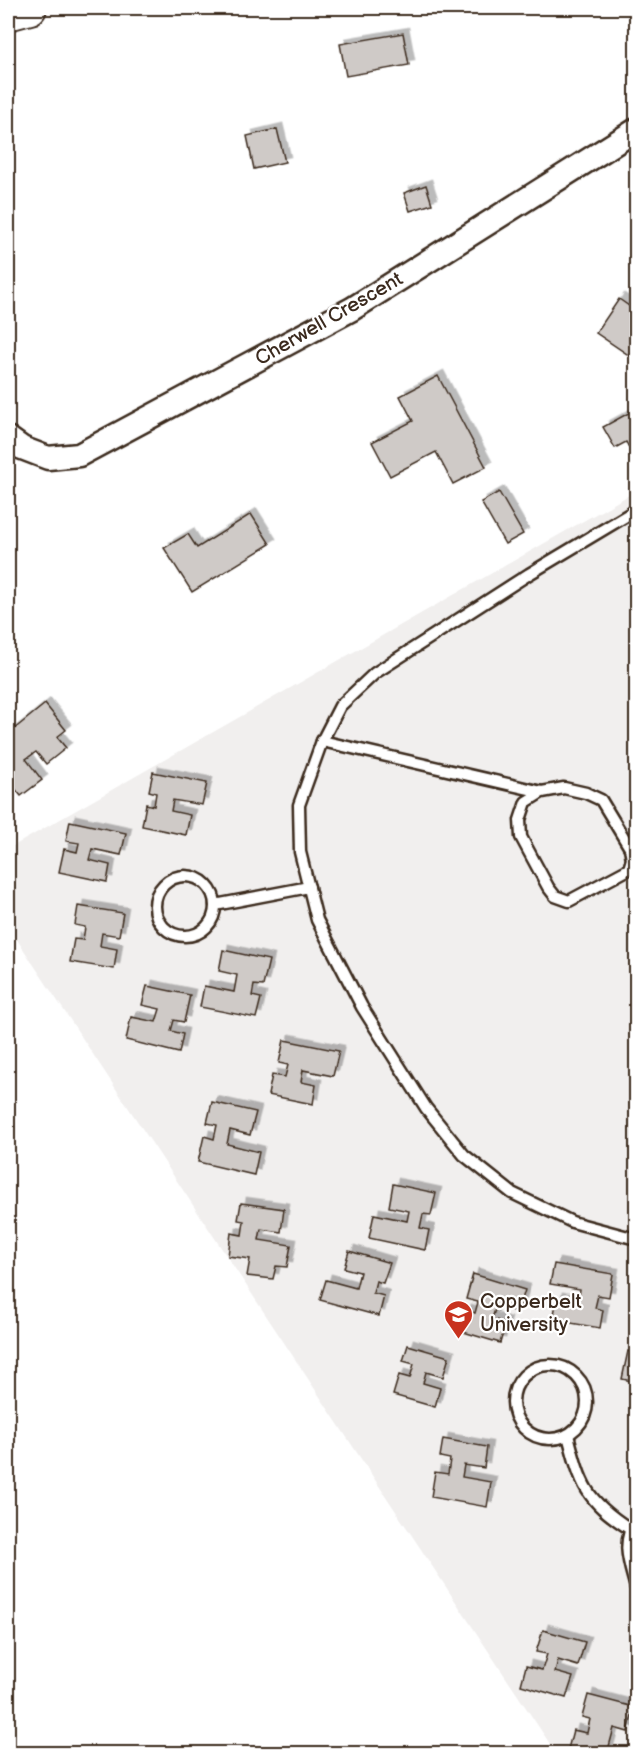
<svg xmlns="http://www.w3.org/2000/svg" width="644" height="1761" viewBox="0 0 644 1761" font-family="'Balsamiq Sans',sans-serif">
  <defs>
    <filter id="shadow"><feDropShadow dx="5.5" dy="-5.5" stdDeviation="0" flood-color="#0004"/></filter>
  </defs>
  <rect width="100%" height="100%" fill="#fff"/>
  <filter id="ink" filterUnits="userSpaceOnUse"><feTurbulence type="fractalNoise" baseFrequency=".0167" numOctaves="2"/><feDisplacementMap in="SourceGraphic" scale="12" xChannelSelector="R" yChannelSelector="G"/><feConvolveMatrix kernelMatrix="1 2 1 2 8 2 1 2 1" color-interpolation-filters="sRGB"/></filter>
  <g filter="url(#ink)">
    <polygon fill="#f1efee" points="636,491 636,1753 556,1753 8,926 8,849"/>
    <g fill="#cfcac7" stroke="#3b2a1e" stroke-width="1.5" filter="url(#shadow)">
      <polygon points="403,33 409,65 346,76 340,44"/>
      <polygon points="277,129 285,162 254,169 247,136"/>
      <polygon points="426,185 432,204 410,211 404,193"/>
      <polygon points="619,299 636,311 636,360 596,333"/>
      <polygon points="438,376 486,467 453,484 436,452 390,476 372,442 413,421 400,396"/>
      <polygon points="636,409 636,461 626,442 615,448 603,427"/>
      <polygon points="499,492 523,534 505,544 481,502"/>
      <polygon points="251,514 270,544 192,592 164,548 188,534 197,548"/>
      <polygon points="45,704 66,730 57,737 66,748 46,764 36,752 26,759 42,780 21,796 8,780 8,734"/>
      <polygon points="153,772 207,783 202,805 173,800 171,811 190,815 186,835 142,826 146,804 154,806 156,793 149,791"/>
      <polygon points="70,821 126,833 121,855 92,849 89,860 110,865 107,882 59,872 64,849 77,852 79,843 66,841"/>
      <polygon points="78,906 123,913 119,936 102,933 100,946 117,949 114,969 70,962 74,939 83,940 85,927 75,925"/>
      <polygon points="223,950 269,960 263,986 254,985 252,996 261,998 256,1018 200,1007 204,986 234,992 237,975 219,971"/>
      <polygon points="147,986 190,995 184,1022 174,1020 171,1031 183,1034 179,1053 126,1040 131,1017 156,1022 160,1009 142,1005"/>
      <polygon points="284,1040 339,1051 333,1076 303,1070 301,1082 316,1085 313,1104 268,1095 272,1075 285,1077 288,1065 279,1063"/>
      <polygon points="212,1102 256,1112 250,1135 230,1130 227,1144 259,1152 254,1175 198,1162 204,1136 214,1139 217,1125 207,1123"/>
      <polygon points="393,1184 436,1193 431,1215 423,1214 420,1228 429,1230 425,1250 369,1238 374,1214 407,1221 409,1211 389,1207"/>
      <polygon points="241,1203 284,1209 281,1232 261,1229 259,1240 291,1245 287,1267 276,1266 273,1279 247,1276 250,1259 228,1256 231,1233 242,1235 244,1221 238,1220"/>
      <polygon points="349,1251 390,1263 383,1283 376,1281 373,1293 384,1296 379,1316 320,1300 326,1280 356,1288 360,1272 344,1268"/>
      <polygon points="554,1264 613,1274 609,1297 598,1295 595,1308 603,1310 600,1328 553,1320 557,1298 578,1302 580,1289 550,1284"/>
      <polygon points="473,1274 525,1290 518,1312 496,1306 492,1319 506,1323 500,1343 460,1331 466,1310 475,1313 478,1302 466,1299"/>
      <polygon points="408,1345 449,1357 443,1377 426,1372 423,1383 440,1388 435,1407 393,1395 399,1375 410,1378 414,1364 403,1361"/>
      <polygon points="628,1351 636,1353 636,1382 622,1379"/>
      <polygon points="443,1439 487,1447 484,1468 464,1465 462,1477 491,1482 487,1507 431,1497 435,1472 448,1474 450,1459 440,1457"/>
      <polygon points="543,1630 585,1642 578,1666 558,1660 555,1672 573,1677 566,1698 521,1685 526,1666 542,1670 547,1654 536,1652"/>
      <polygon points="588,1695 634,1707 628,1732 614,1728 607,1754 567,1753 573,1730 587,1733 590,1719 582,1717"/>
    </g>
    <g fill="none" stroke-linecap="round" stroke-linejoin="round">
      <defs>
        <g id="lane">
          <polyline points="636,510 529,574 375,673 340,706 322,741 299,805 300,852 317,920 362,1007 426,1108 464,1155 512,1193 572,1222 636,1239"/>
          <polyline points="322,741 542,792"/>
          <polygon points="564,788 586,793 601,800 630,848 632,859 629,869 569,901 555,896 548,887 521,837 520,820 526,802 542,792"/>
          <circle cx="185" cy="906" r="30"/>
          <polyline points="215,905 309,887"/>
          <circle cx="550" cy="1402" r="37"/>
          <path d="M568,1435c13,50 17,65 62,94"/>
          <path d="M636,1521c-16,21 -6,44 0,67"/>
        </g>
        <polyline id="street" points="8,438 22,448 48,458 79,455 352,309 636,130"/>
        <polyline id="secondary" points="8,14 30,8"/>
      </defs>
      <use href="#lane" stroke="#3b2a1e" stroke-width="15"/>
      <use href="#street" stroke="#3b2a1e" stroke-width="27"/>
      <use href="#secondary" stroke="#3b2a1e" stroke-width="36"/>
      <use href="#lane" stroke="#fff" stroke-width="10"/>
      <use href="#street" stroke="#fff" stroke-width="22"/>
      <use href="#secondary" stroke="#fff" stroke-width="32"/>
    </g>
  </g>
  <defs>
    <symbol id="university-pin" viewBox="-11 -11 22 30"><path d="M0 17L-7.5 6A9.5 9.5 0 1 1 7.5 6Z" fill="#c8321e" stroke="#fff"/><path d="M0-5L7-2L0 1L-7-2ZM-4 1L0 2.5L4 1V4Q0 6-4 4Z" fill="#fff"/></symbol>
  </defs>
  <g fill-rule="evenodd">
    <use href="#university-pin" x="442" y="1298" width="33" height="45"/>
  </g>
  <g text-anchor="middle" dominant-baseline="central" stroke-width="4.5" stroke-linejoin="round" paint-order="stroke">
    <g font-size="20" fill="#3b2a1e" stroke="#fff">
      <text transform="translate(329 319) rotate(-30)">Cherwell Crescent</text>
    </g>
    <g font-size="20" fill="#3b2a1e" stroke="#fff" text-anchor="start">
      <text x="480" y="1302">Copperbelt<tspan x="480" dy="23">University</tspan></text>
    </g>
  </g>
  <rect width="644" height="1761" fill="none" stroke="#fff" stroke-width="30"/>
  <rect x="15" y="15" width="614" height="1731" fill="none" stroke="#3b2a1e" stroke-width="2" filter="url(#ink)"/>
</svg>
